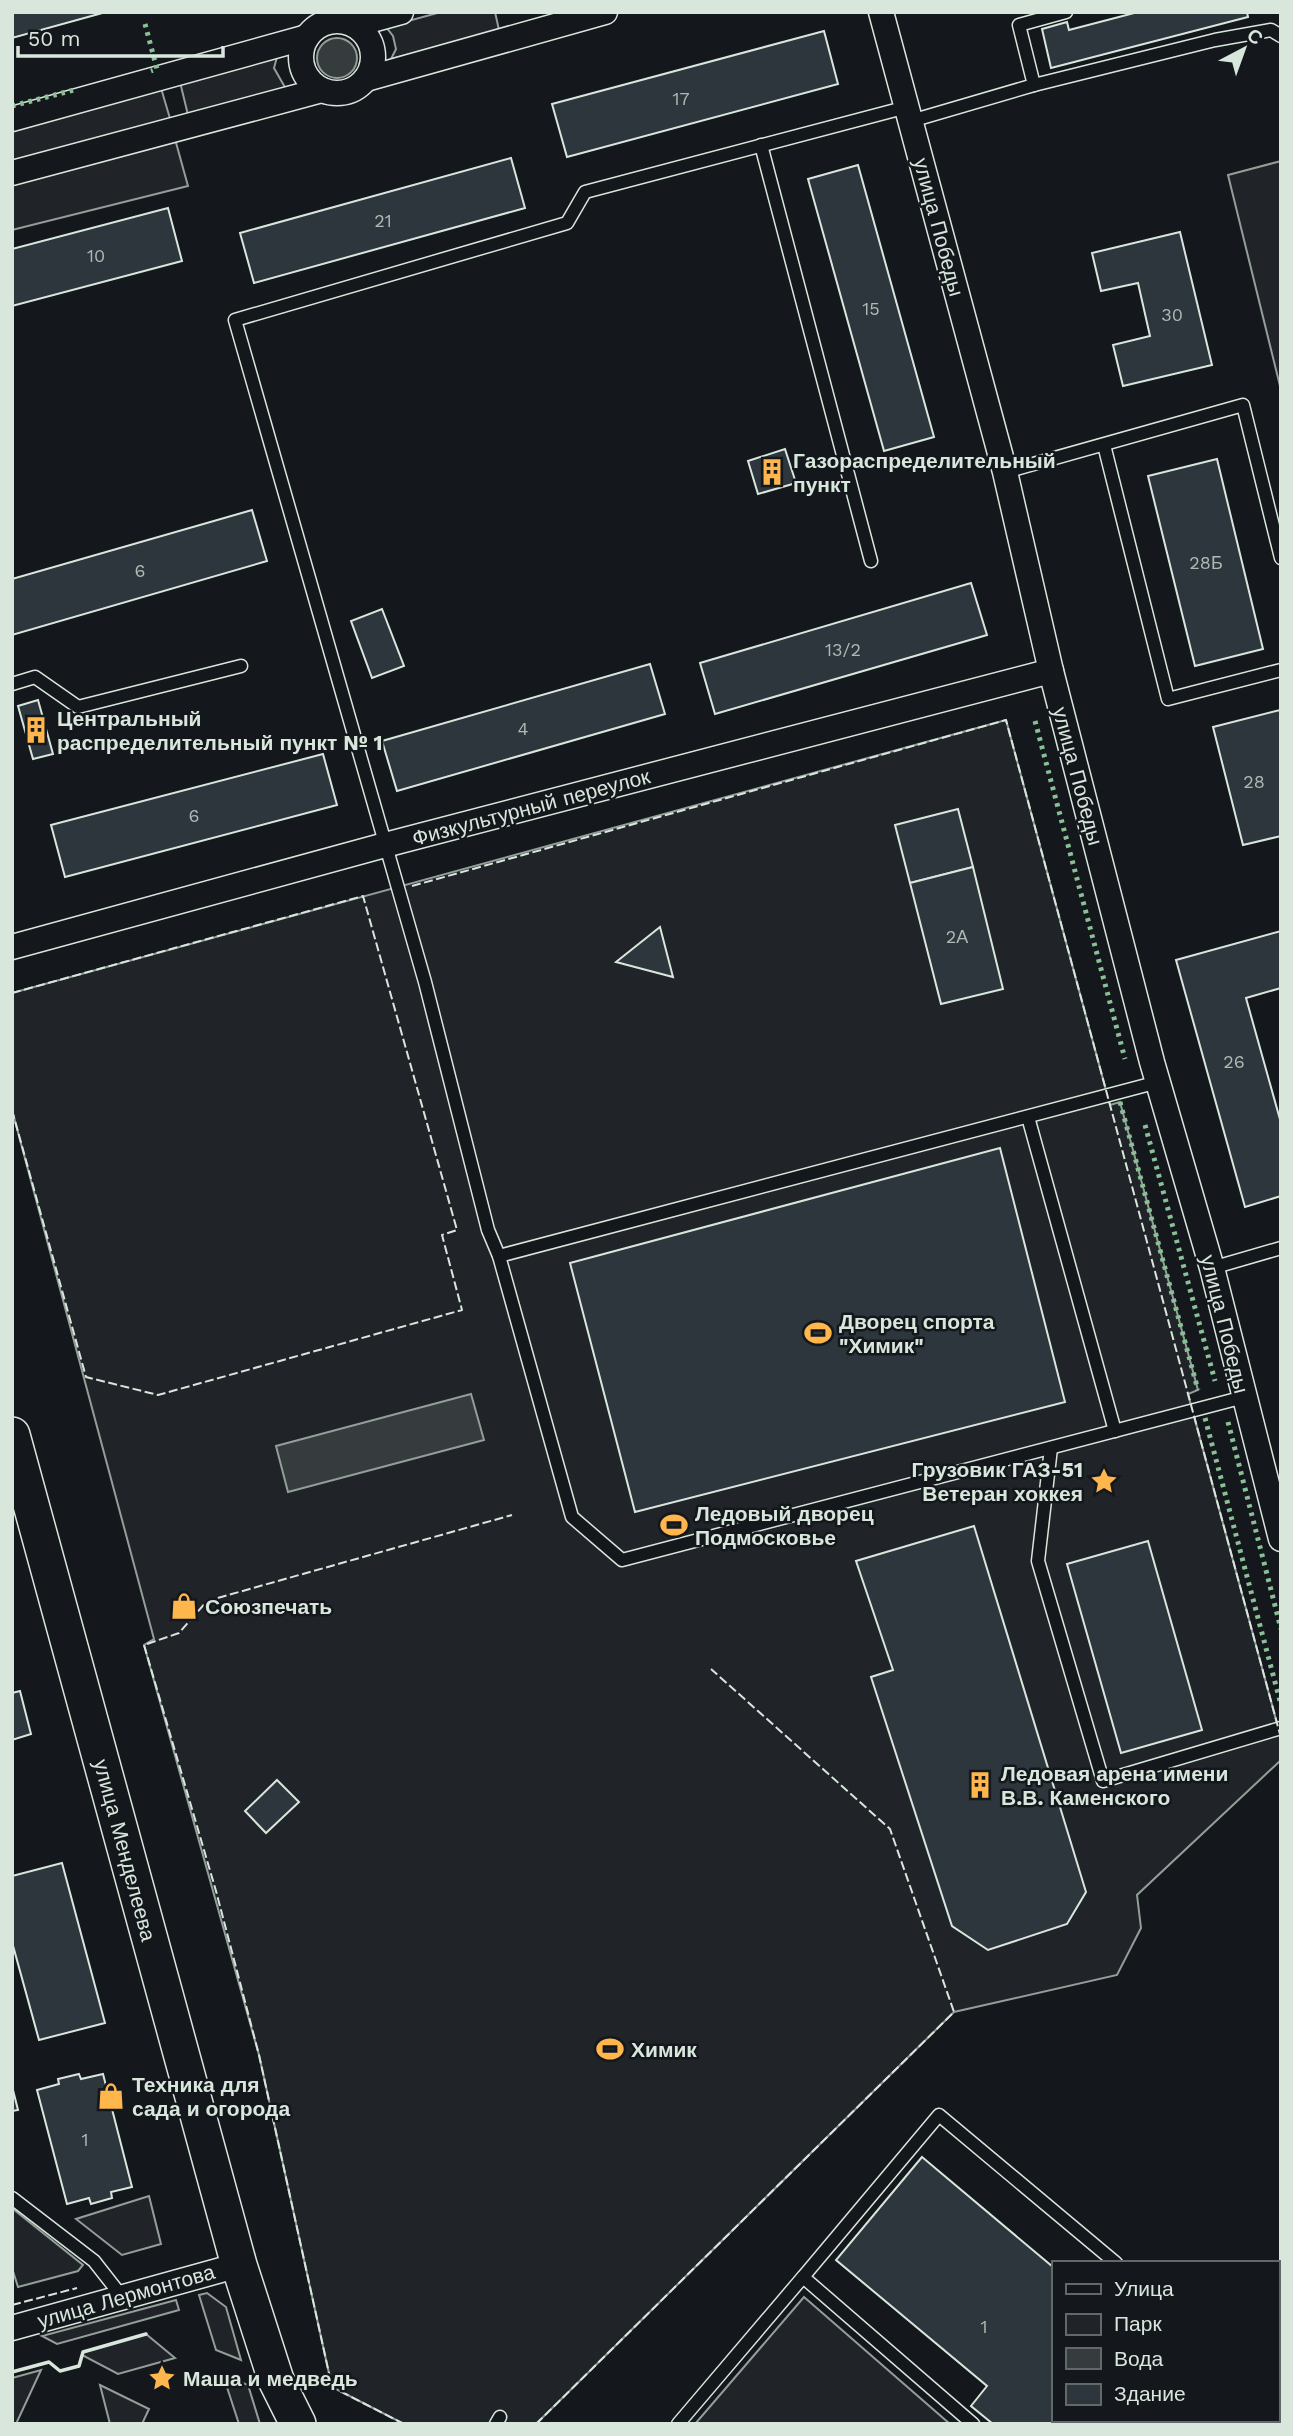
<svg xmlns="http://www.w3.org/2000/svg" width="1293" height="2436" viewBox="0 0 1293 2436" font-family="'Work Sans',sans-serif">
  <rect width="100%" height="100%" fill="#14181c"/>
  <g fill="#202428" stroke="#939e99" stroke-width="2">
    <polygon points="441,12 495,12 499,30 391,59 396,49 393,36 386,27"/>
    <polygon points="277,57 274,68 286,89 188,115 180,82"/>
    <polygon points="161,88 171,122 12,165 12,128"/>
    <polygon points="175,139 188,186 12,230 12,184"/>
    <polygon points="1281,161 1281,390 1228,175"/>
    <polygon points="1006,720 1110,1105 1120,1102 1198,1390 1188,1394 1281,1738 1281,1760 1137,1895 1141,1928 1117,1975 954,2012 536,2424 404,2424 332,2387 259,2055 144,1645 154,1639 12,1110 12,993"/>
    <polygon points="149,2196 161,2244 122,2255 76,2219"/>
    <polygon points="13,2209 83,2265 78,2271 18,2287 12,2268"/>
    <polygon points="207,2293 226,2307 241,2360 216,2350 199,2295"/>
    <polygon points="804,2297 950,2424 695,2424"/>
    <polygon points="176,2300 179,2310 57,2344 42,2336"/>
    <polygon points="146,2334 175,2358 118,2374 82,2355 83,2352"/>
    <polygon points="41,2370 16,2424 12,2424 12,2378"/>
    <polygon points="223,2375 248,2385 260,2424 239,2424"/>
    <polygon points="1277,2379 1281,2382 1281,2424 1222,2424 1225,2420 1277,2420"/>
    <polygon points="100,2385 149,2409 142,2424 110,2424"/>
  </g>
  <g fill="#363b3e" stroke="#939e99" stroke-width="2">
    <circle cx="337" cy="58" r="20"/>
    <polygon points="471,1394 484,1440 288,1492 276,1446"/>
  </g>
  <g fill="#2c363c" stroke="#d8e6dc" stroke-width="2">
    <polygon points="12,12 106,12 12,38"/>
    <polygon points="1138,12 1247,12 1248,17 1051,68 1042,29 1067,22 1069,30"/>
    <polygon points="824,31 838,84 567,157 552,104"/>
    <polygon points="511,158 525,208 254,283 240,233"/>
    <polygon points="858,165 934,437 884,451 808,179"/>
    <polygon points="168,208 182,261 12,306 12,249"/>
    <polygon points="1180,232 1212,365 1123,386 1113,345 1150,336 1138,283 1101,291 1092,253"/>
    <polygon points="785,449 796,483 758,494 748,461"/>
    <polygon points="1217,459 1263,649 1195,666 1148,476"/>
    <polygon points="252,510 267,561 12,635 12,579"/>
    <polygon points="971,583 987,635 715,714 700,663"/>
    <polygon points="382,609 404,666 372,678 351,621"/>
    <polygon points="650,664 665,714 397,791 382,741"/>
    <polygon points="38,700 53,754 33,759 18,706"/>
    <polygon points="1280,710 1281,836 1243,845 1213,727"/>
    <polygon points="323,754 337,805 65,877 51,825"/>
    <polygon points="958,809 973,867 910,883 895,825"/>
    <polygon points="973,867 1003,989 941,1004 910,883"/>
    <polygon points="660,927 673,977 616,962"/>
    <polygon points="1281,931 1281,988 1246,998 1281,1123 1281,1196 1245,1207 1176,960"/>
    <polygon points="1000,1148 1065,1402 635,1512 570,1263"/>
    <polygon points="974,1526 1086,1892 1067,1924 988,1950 952,1926 871,1677 893,1670 856,1561"/>
    <polygon points="1148,1541 1202,1730 1121,1753 1067,1564"/>
    <polygon points="185,1595 194,1603 182,1617 173,1609"/>
    <polygon points="20,1691 31,1734 12,1740 12,1693"/>
    <polygon points="277,1780 299,1802 266,1833 245,1811"/>
    <polygon points="62,1863 105,2023 39,2040 12,1942 12,1876"/>
    <polygon points="79,2074 81,2079 103,2074 132,2187 111,2192 112,2198 91,2204 89,2198 67,2204 37,2090 59,2084 58,2079"/>
    <polygon points="12,2086 18,2110 12,2111"/>
    <polygon points="922,2157 1053,2267 1053,2420 1160,2420 1157,2424 993,2424 971,2406 987,2386 836,2260"/>
  </g>
  <g fill="none" stroke-linecap="round" stroke-linejoin="round">
    <defs>
      <g id="lane">
        <polyline points="1034,85 1215,40 1271,30 1281,36"/>
        <polyline points="907,107 585,192 567,223 235,320 425,982 488,1230 499,1256 1158,1082"/>
        <polyline points="911,121 1034,85 1019,25 1066,12"/>
        <polyline points="761,145 871,561"/>
        <polyline points="1104,445 1168,699 1281,670"/>
        <polyline points="1005,472 1243,405 1281,558"/>
        <polyline points="12,684 35,677 78,707 241,666"/>
        <polyline points="1028,1117 1115,1431"/>
        <polyline points="499,1256 572,1517 622,1560 1244,1397"/>
        <polyline points="1212,1268 1281,1248"/>
        <polyline points="1051,1448 1038,1561 1103,1781 1281,1728"/>
        <polyline points="12,2198 94,2261 123,2298"/>
        <polyline points="1277,2339 1281,2335"/>
        <polyline points="496,2424 500,2417"/>
        <polyline points="678,2424 803,2277"/>
        <polyline points="973,2424 803,2277 939,2115 1116,2263"/>
        <polyline points="1207,2424 1210,2420"/>
      </g>
      <g id="street">
        <polyline points="881,12 1005,472 1051,671 1152,1062 1212,1268 1281,1539"/>
        <circle cx="337" cy="57" r="36"/>
        <polyline points="354,25 401,12"/>
        <polyline points="366,79 605,12"/>
        <polyline points="12,119 307,37"/>
        <polyline points="12,173 322,90"/>
        <polyline points="12,947 385,845 1051,671"/>
        <polyline points="12,2328 239,2265"/>
      </g>
      <polyline id="secondary" points="12,1435 239,2265 276,2380 298,2424"/>
    </defs>
    <use href="#lane" stroke="#d8e6dc" stroke-width="15"/>
    <use href="#street" stroke="#d8e6dc" stroke-width="27"/>
    <use href="#secondary" stroke="#d8e6dc" stroke-width="38"/>
    <use href="#lane" stroke="#14181c" stroke-width="12"/>
    <use href="#street" stroke="#14181c" stroke-width="24"/>
    <use href="#secondary" stroke="#14181c" stroke-width="35"/>
    <g stroke="#8ac095" stroke-width="5" stroke-dasharray="3.5 5" stroke-linecap="butt">
      <polyline points="145,24 157,69 151,71"/>
      <polyline points="12,106 74,90"/>
      <polyline points="1035,721 1125,1059"/>
      <polyline points="1120,1102 1198,1390"/>
      <polyline points="1145,1125 1215,1381"/>
      <polyline points="1205,1418 1280,1701"/>
      <polyline points="1228,1422 1281,1629"/>
    </g>
    <g stroke="#d8e6dc" stroke-width="2" stroke-dasharray="9 3.5" stroke-linecap="butt">
      <polyline points="412,886 1006,720 1281,1738"/>
      <polyline points="12,993 363,896 457,1230 442,1235 462,1310 158,1395 86,1377 12,1110"/>
      <polyline points="12,2305 77,2288"/>
      <polyline points="404,2424 332,2387 259,2055 216,1891 144,1645 179,1633 207,1601 512,1515"/>
      <polyline points="536,2424 954,2012 890,1829 711,1669"/>
    </g>
    <polyline stroke="#d8e6dc" stroke-width="3.5" points="12,2372 49,2362 60,2371 79,2366 83,2352 146,2334"/>
  </g>
  <defs>
    <symbol id="building-bare" viewBox="-9 -9 18 18"><path d="M-4-6H4V6H1V3H-1V6H-4ZM-2.5-4.3h1.7v1.8h-1.7ZM.8-4.3h1.7v1.8H.8ZM-2.5-1h1.7V.8h-1.7ZM.8-1h1.7V.8H.8Z" fill="#ffb74d" stroke="#14181c" stroke-width="2.5" paint-order="stroke"/></symbol>
    <symbol id="stadium-bare" viewBox="-9 -9 18 18"><path d="M0-5a6.5 5 0 1 0 0 10a6.5 5 0 1 0 0-10ZM-3.5-1.8h7v3.6h-7Z" fill="#ffb74d" stroke="#14181c" stroke-width="2.5" paint-order="stroke"/></symbol>
    <symbol id="sight-bare" viewBox="-9 -9 18 18"><path d="M0-6L1.8-2.2L6-1.7L2.9 1.2L3.7 5.4L0 3.3L-3.7 5.4L-2.9 1.2L-6-1.7L-1.8-2.2Z" fill="#ffb74d" stroke="#14181c" stroke-width="2.5" paint-order="stroke"/></symbol>
    <symbol id="shop-bare" viewBox="-9 -9 18 18"><path d="M-5-2.5h2.3a2.7 3.5 0 0 1 5.4 0H5L5.5 6h-11ZM-1.5-2.5h3a1.5 2.3 0 0 0-3 0Z" fill="#ffb74d" stroke="#14181c" stroke-width="2.5" paint-order="stroke"/></symbol>
  </defs>
  <g fill-rule="evenodd">
    <use href="#building-bare" x="753" y="453" width="38" height="38"/>
    <use href="#building-bare" x="17" y="711" width="38" height="38"/>
    <use href="#stadium-bare" x="799" y="1314" width="38" height="38"/>
    <use href="#sight-bare" x="1085" y="1462" width="38" height="38"/>
    <use href="#stadium-bare" x="655" y="1506" width="38" height="38"/>
    <use href="#shop-bare" x="165" y="1587" width="38" height="38"/>
    <use href="#building-bare" x="961" y="1766" width="38" height="38"/>
    <use href="#stadium-bare" x="591" y="2030" width="38" height="38"/>
    <use href="#shop-bare" x="92" y="2077" width="38" height="38"/>
    <use href="#sight-bare" x="143" y="2359" width="38" height="38"/>
  </g>
  <g text-anchor="middle" dominant-baseline="central" stroke-width="5" stroke-linejoin="round" paint-order="stroke">
    <g font-size="18" fill="#adbab4">
      <text x="681" y="98">17</text>
      <text x="383" y="220">21</text>
      <text x="96" y="255">10</text>
      <text x="871" y="308">15</text>
      <text x="1172" y="314">30</text>
      <text x="1206" y="562">28Б</text>
      <text x="140" y="570">6</text>
      <text x="843" y="649">13/2</text>
      <text x="523" y="728">4</text>
      <text x="1254" y="781">28</text>
      <text x="194" y="815">6</text>
      <text x="957" y="936">2А</text>
      <text x="1234" y="1061">26</text>
      <text x="85" y="2139">1</text>
      <text x="984" y="2326">1</text>
    </g>
    <g font-size="21" fill="#d8e6dc" stroke="#14181c">
      <text transform="translate(939 227) rotate(75)">улица Победы</text>
      <text transform="translate(1078 776) rotate(75)">улица Победы</text>
      <text transform="translate(531 807) rotate(-15)">Физкультурный переулок</text>
      <text transform="translate(1225 1324) rotate(76)">улица Победы</text>
      <text transform="translate(125 1850) rotate(75)">улица Менделеева</text>
      <text transform="translate(126 2296) rotate(-16)">улица Лермонтова</text>
    </g>
    <g font-size="21" font-weight="bold" fill="#d8e6dc" stroke="#14181c" text-anchor="start">
      <text x="793" y="460">Газораспределительный<tspan x="793" dy="24">пункт</tspan></text>
      <text x="57" y="718">Центральный<tspan x="57" dy="24">распределительный пункт № 1</tspan></text>
      <text x="839" y="1321">Дворец спорта<tspan x="839" dy="24">"Химик"</tspan></text>
      <text x="1083" y="1469" text-anchor="end">Грузовик ГАЗ-51<tspan x="1083" dy="24">Ветеран хоккея</tspan></text>
      <text x="695" y="1513">Ледовый дворец<tspan x="695" dy="24">Подмосковье</tspan></text>
      <text x="205" y="1606">Союзпечать</text>
      <text x="1001" y="1773">Ледовая арена имени<tspan x="1001" dy="24">В.В. Каменского</tspan></text>
      <text x="631" y="2049">Химик</text>
      <text x="132" y="2084">Техника для<tspan x="132" dy="24">сада и огорода</tspan></text>
      <text x="183" y="2378">Маша и медведь</text>
    </g>
  </g>
  <rect width="1293" height="2436" fill="none" stroke="#d8e6dc" stroke-width="28"/>
  <rect x="1052" y="2261" width="228" height="161" fill="#14181c" stroke="#626a69" stroke-width="2"/>
  <rect x="1066" y="2284" width="35" height="10" fill="#14181c" stroke="#626a69" stroke-width="2"/>
  <text x="1114" y="2296" font-size="21" fill="#d8e6dc">Улица</text>
  <rect x="1066" y="2314" width="35" height="21" fill="#202428" stroke="#626a69" stroke-width="2"/>
  <text x="1114" y="2331" font-size="21" fill="#d8e6dc">Парк</text>
  <rect x="1066" y="2348" width="35" height="21" fill="#363b3e" stroke="#626a69" stroke-width="2"/>
  <text x="1114" y="2366" font-size="21" fill="#d8e6dc">Вода</text>
  <rect x="1066" y="2384" width="35" height="21" fill="#2c363c" stroke="#626a69" stroke-width="2"/>
  <text x="1114" y="2401" font-size="21" fill="#d8e6dc">Здание</text>
  <g transform="translate(1244 49) rotate(41)" stroke="#14181c" stroke-width="5" paint-order="stroke">
  <path d="M0-5L12 26L0 18L-12 26Z" fill="#d8e6dc"/>
  <text y="-10" font-size="19" font-weight="bold" text-anchor="middle" fill="#d8e6dc">С</text>
  </g>
  <path d="M18 46v10h205v-10" fill="none" stroke="#d8e6dc" stroke-width="3.5"/>
  <text x="28" y="46" font-size="21" fill="#d8e6dc" stroke="#14181c" stroke-width="5" paint-order="stroke">50 m</text>
</svg>
